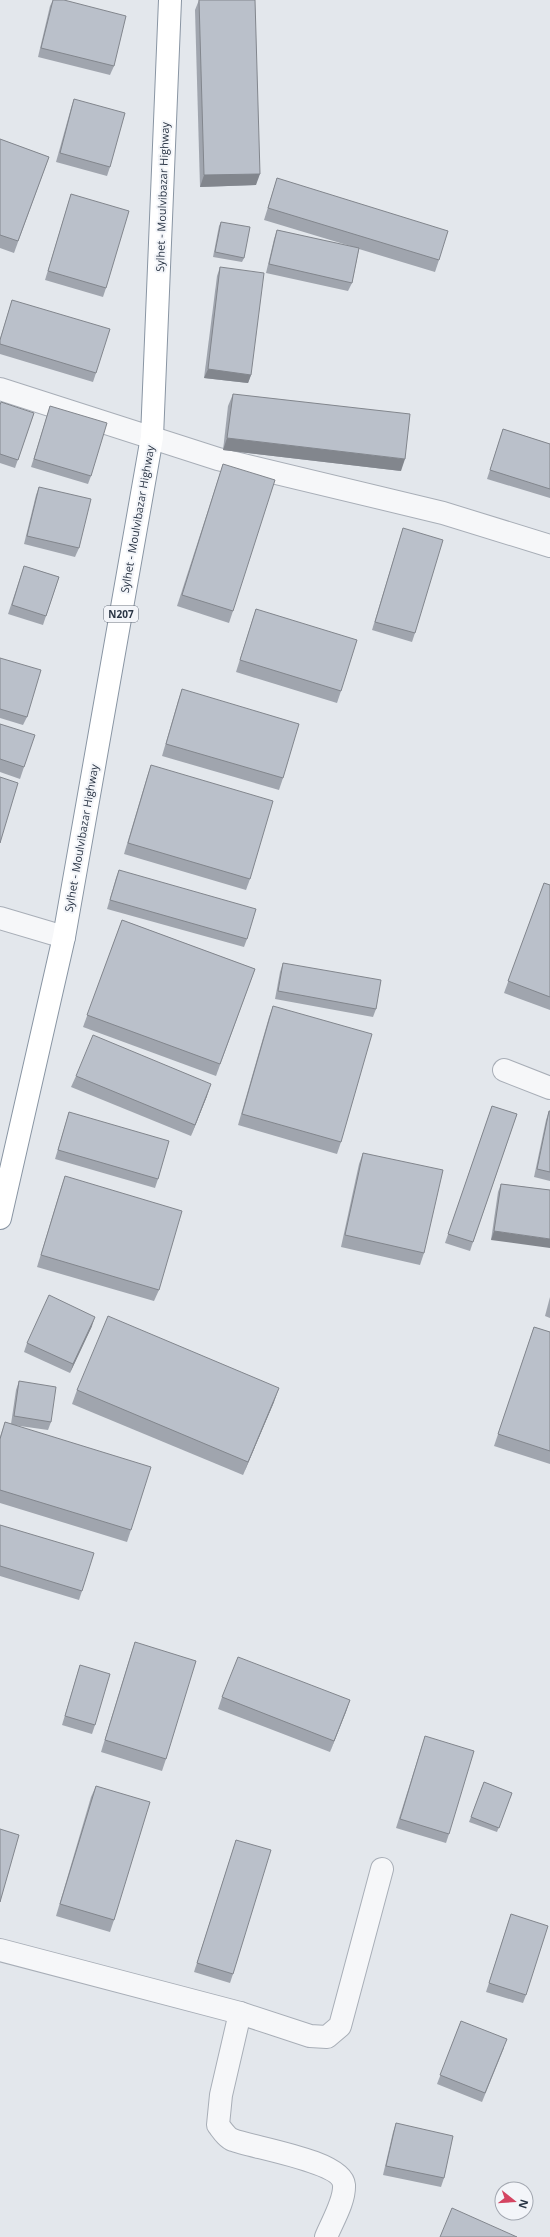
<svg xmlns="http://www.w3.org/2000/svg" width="550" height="2237" viewBox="0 0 550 2237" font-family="'Open Sans',sans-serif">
  <rect width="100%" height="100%" fill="#e3e7ec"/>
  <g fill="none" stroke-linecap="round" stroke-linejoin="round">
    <defs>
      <g id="minor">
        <polyline points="0,389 218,459 443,513 550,546"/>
        <polyline points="0,918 64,937"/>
        <polyline points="504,1070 550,1088"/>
        <polyline points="0,1950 240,2013 310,2036 327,2037 340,2026 382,1869"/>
        <path d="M240,2013l-19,82 -3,30c4,5 9,13 15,15 21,8 109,21 111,45 1,16 -12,37 -18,52"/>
      </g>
      <polyline id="highway" points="0,1218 64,937 152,437 170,0"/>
    </defs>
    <use href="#minor" stroke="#a8aeb7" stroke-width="24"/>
    <use href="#highway" stroke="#8995a3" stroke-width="24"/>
    <use href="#minor" stroke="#f6f7f9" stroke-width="22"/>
    <use href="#highway" stroke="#fff" stroke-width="22"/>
  </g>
  <g fill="#a0a5ae">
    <polygon points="53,0 64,0 114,66 110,75 38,57 50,6"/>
    <polygon points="199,0 255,0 256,185 200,187 195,10"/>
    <polygon points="74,99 110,167 107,176 56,162 71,108"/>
    <polygon points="0,139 49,157 14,253 0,248"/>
    <polygon points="277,178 439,260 435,272 359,249 352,283 348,291 266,273 274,239 277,230 357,248 264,220"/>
    <polygon points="71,194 106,288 103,297 45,280"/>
    <polygon points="221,222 244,258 242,262 213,257 219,226"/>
    <polygon points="220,267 251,375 248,383 204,378 217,276"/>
    <polygon points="12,300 96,373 93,382 0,354 0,339"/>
    <polygon points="233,394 401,471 223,450 228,406"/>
    <polygon points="0,405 34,413 15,468 0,463"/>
    <polygon points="50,406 91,476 88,484 31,467"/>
    <polygon points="503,429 550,444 550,498 487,479"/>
    <polygon points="223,464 233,611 229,623 177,606"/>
    <polygon points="39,487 79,548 75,557 24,544 36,495"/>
    <polygon points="403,528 415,633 412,642 372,630"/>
    <polygon points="24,566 59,577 43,625 8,614"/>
    <polygon points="256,609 341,691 337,703 236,672 252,621"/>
    <polygon points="0,658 27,717 23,725 0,718"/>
    <polygon points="182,689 283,778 279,790 162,756 178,701"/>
    <polygon points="0,724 24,767 20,779 0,772"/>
    <polygon points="151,765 250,879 246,890 124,854 147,777"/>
    <polygon points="119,870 247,939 244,947 107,909 116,878"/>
    <polygon points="544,883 550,885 550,1010 504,993"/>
    <polygon points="122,920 255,969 216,1076 83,1027"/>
    <polygon points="283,963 376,1009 373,1017 275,999 280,972"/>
    <polygon points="273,1006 341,1142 337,1154 238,1125 269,1017"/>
    <polygon points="76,1076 207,1096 191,1136 71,1087"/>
    <polygon points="492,1106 517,1114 470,1251 445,1243"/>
    <polygon points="549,1111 550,1111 550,1181 534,1177 546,1120"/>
    <polygon points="69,1112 158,1179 155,1188 55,1159"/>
    <polygon points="363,1153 424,1253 420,1265 341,1247 359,1164"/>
    <polygon points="65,1176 159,1290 154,1301 37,1267 61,1188"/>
    <polygon points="501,1184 550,1190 491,1240 498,1192"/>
    <polygon points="550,1297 550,1318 545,1316"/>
    <polygon points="92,1326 70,1373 24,1352 27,1343"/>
    <polygon points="534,1327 550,1332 550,1464 494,1446"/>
    <polygon points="19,1381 51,1422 48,1430 13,1425 131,1530 127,1542 0,1503 0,1437 5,1422 11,1424 16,1390"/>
    <polygon points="77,1390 274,1402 243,1475 72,1404"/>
    <polygon points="0,1525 82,1591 79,1600 0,1576"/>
    <polygon points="135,1642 166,1759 162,1771 101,1752 131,1654"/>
    <polygon points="80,1665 95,1725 92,1734 62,1725"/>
    <polygon points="222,1697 350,1700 330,1752 218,1709"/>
    <polygon points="425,1736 449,1834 446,1843 396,1828"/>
    <polygon points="484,1782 512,1793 497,1832 469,1822"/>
    <polygon points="96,1786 114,1920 110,1932 56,1916 91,1797"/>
    <polygon points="236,1840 233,1974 230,1983 194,1972"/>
    <polygon points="511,1914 526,1995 523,2003 486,1992"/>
    <polygon points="461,2021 504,2048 482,2102 437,2084"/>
    <polygon points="396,2123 444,2178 441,2187 383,2175 393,2132"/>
  </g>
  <g fill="#82868d">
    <polygon points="260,174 256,185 200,187 204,175"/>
    <polygon points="208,369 251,375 248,383 204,378"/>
    <polygon points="227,438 405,459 401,471 223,450"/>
    <polygon points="211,1084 207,1096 191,1136 195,1125"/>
    <polygon points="494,1231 550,1239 550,1248 491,1240"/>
    <polygon points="95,1317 92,1326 70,1373 73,1364"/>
    <polygon points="279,1388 274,1402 243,1475 248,1462"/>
    <polygon points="350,1700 346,1712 330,1752 334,1741"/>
  </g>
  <g fill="#bac0ca" stroke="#82868d">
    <polygon points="53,0 64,0 126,16 114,66 41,48"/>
    <polygon points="199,0 255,0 260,174 204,175"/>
    <polygon points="74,99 125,113 110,167 60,153"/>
    <polygon points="0,139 49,157 18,241 0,235"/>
    <polygon points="277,178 448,231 439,260 268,208"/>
    <polygon points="71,194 129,211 106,288 48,271"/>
    <polygon points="221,222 250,227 244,258 215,252"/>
    <polygon points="277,230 359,248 352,283 269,264"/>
    <polygon points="220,267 264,273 251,375 208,369"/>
    <polygon points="12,300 110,329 96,373 0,344 0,340"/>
    <polygon points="233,394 410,414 405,459 227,438"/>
    <polygon points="1,402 34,413 18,460 0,454 0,405"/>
    <polygon points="50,406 107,423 91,476 34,459"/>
    <polygon points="503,429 550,444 550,489 490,470"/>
    <polygon points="223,464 275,480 233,611 182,595"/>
    <polygon points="39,487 91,499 79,548 27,536"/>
    <polygon points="403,528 443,540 415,633 375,622"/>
    <polygon points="24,566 59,577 46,616 12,605"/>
    <polygon points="256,609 357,640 341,691 240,660"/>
    <polygon points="0,658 41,670 27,717 0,709"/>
    <polygon points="182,689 299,724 283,778 166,744"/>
    <polygon points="0,724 35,735 24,767 0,759"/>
    <polygon points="151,765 273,801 250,879 128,843"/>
    <polygon points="0,777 18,783 0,843"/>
    <polygon points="119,870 256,909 247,939 110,900"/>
    <polygon points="544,883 550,885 550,997 508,981"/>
    <polygon points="122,920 255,969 220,1064 87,1015"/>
    <polygon points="283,963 381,980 376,1009 278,991"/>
    <polygon points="273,1006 372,1034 341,1142 242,1114"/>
    <polygon points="93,1035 211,1084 195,1125 76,1076"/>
    <polygon points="492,1106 517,1114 473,1242 448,1234"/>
    <polygon points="549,1111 550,1111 550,1172 537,1169"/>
    <polygon points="69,1112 169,1141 158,1179 58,1150"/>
    <polygon points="363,1153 443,1170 424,1253 345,1235"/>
    <polygon points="65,1176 182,1211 159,1290 41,1255"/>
    <polygon points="501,1184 550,1190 550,1239 494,1231"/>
    <polygon points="49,1295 95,1317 73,1364 27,1343"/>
    <polygon points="108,1316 279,1388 248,1462 77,1390"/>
    <polygon points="534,1327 550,1332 550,1451 498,1434"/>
    <polygon points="19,1381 56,1387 51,1422 14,1416"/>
    <polygon points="5,1422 151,1467 131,1530 0,1490 0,1439"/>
    <polygon points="0,1525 94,1553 82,1591 0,1566"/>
    <polygon points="135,1642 196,1661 166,1759 105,1740"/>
    <polygon points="238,1657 350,1700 334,1741 222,1697"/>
    <polygon points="80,1665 110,1674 95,1725 65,1716"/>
    <polygon points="425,1736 474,1751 449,1834 400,1819"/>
    <polygon points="484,1782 512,1793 499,1828 471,1817"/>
    <polygon points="96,1786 150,1802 114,1920 60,1904"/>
    <polygon points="0,1829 19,1835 0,1902"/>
    <polygon points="236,1840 271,1850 233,1974 197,1963"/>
    <polygon points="511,1914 548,1926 526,1995 489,1983"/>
    <polygon points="461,2021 507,2039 485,2093 440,2075"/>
    <polygon points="396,2123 453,2136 444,2178 386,2166"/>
    <polygon points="452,2208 517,2237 440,2237"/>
  </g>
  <g text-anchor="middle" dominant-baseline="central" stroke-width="4" stroke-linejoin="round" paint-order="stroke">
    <rect fill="#f3f5f9" stroke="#666f7b" stroke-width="1" x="104" y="606" width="34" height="16" rx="3"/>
    <g font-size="10" font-weight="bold" fill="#2a3545">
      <text x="121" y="614">N207</text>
    </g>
    <g font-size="11" fill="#2a3545" stroke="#f3f5f9">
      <text transform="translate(162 197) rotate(-88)">Sylhet - Moulvibazar Highway</text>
      <text transform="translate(137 519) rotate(-80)">Sylhet - Moulvibazar Highway</text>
      <text transform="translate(81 838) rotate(-80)">Sylhet - Moulvibazar Highway</text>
    </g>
  </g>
  <g transform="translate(514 2201) rotate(107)"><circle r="19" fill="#f3f5f9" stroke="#a3a8b1"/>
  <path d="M0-3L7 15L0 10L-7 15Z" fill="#d44461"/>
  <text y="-6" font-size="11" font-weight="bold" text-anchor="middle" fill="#2a3545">N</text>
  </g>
</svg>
